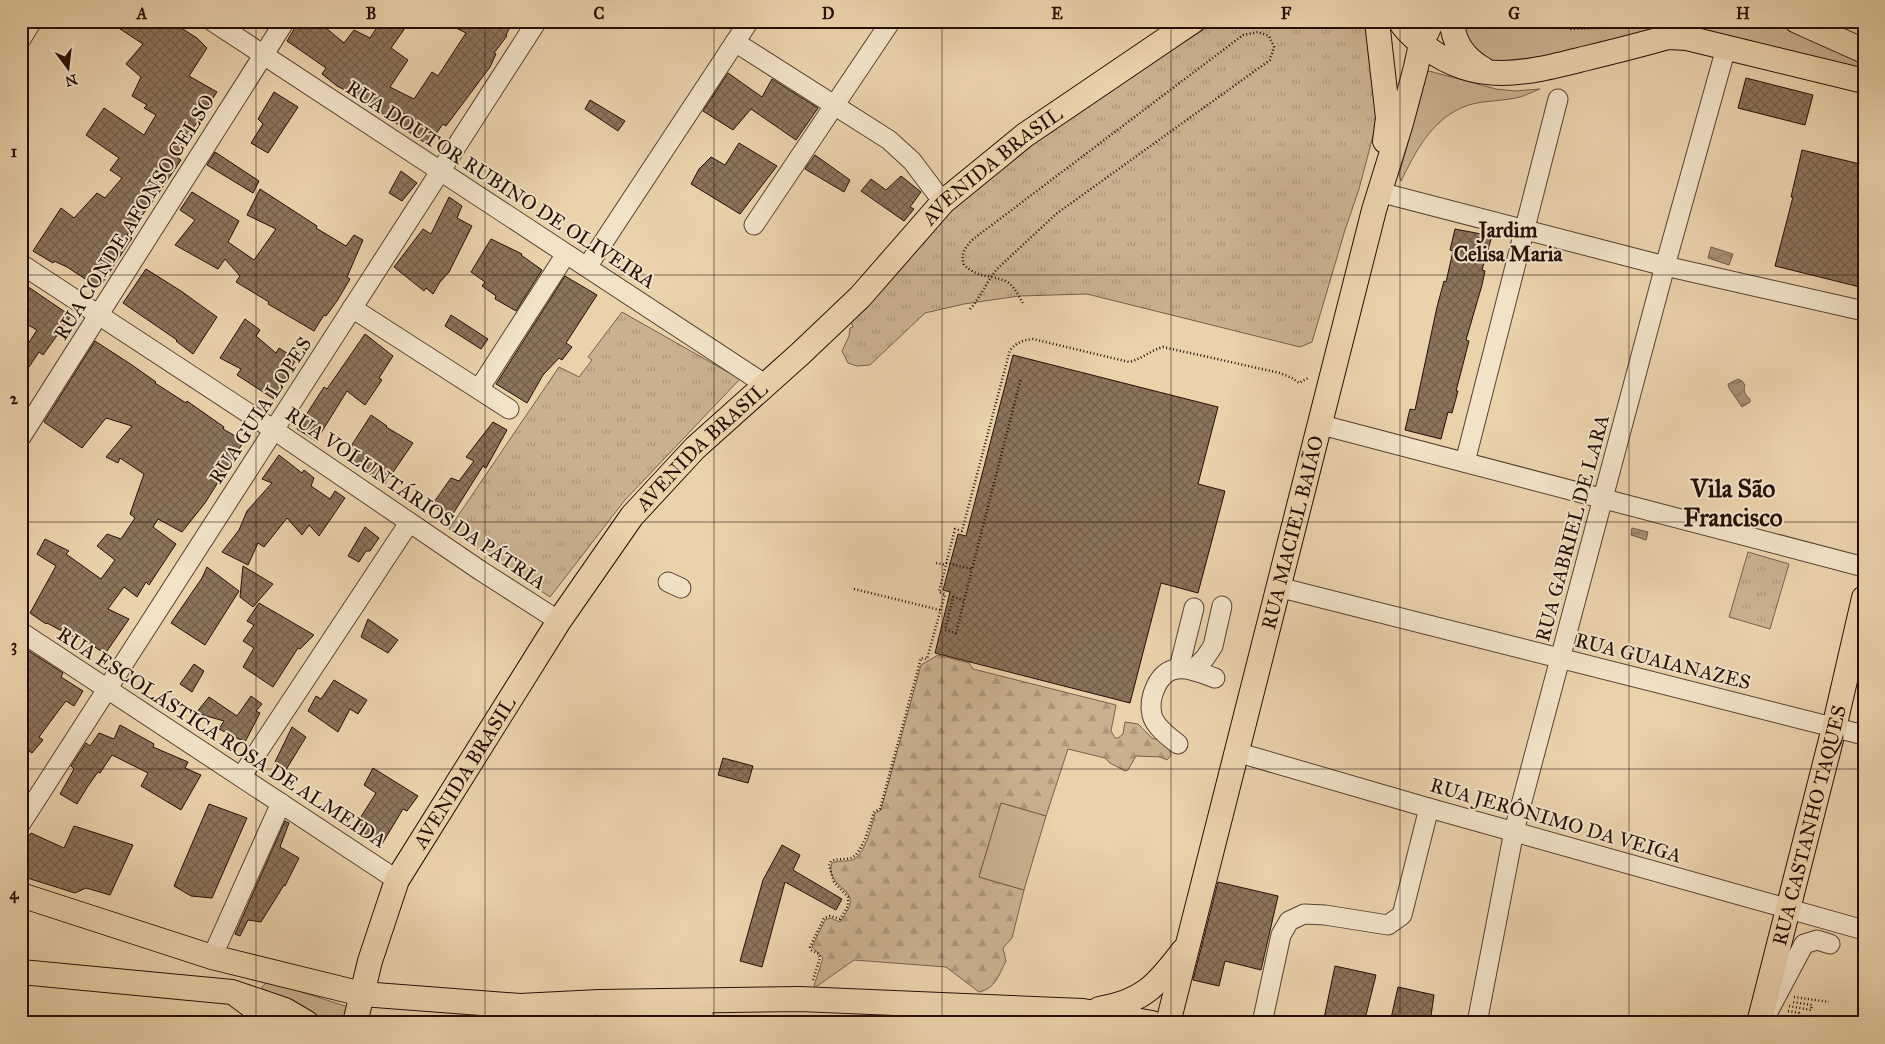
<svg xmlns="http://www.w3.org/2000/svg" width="1885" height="1044" viewBox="0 0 1885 1044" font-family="'IM FELL Great Primer',serif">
  <defs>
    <pattern id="grass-tufts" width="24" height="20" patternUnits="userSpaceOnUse" patternTransform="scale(1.25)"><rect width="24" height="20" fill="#c9b18f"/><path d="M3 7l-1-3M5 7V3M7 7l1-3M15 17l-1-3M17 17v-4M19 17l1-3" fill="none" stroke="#ac977a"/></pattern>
    <pattern id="forest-firs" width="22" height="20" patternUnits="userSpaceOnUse" patternTransform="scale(1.25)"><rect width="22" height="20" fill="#c9b18f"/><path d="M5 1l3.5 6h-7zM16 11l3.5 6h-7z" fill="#ac977a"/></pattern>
    <pattern id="water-waves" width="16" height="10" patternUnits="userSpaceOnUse" patternTransform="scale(1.25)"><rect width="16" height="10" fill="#a79073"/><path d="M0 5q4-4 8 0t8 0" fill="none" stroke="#88745c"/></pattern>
    <pattern id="building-cross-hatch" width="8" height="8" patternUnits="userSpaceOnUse" patternTransform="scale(1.25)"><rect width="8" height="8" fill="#8c745c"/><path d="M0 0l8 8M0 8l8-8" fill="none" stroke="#725e4a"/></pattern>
  </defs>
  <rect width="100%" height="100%" fill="#ead2ab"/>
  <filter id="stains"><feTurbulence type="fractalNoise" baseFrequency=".004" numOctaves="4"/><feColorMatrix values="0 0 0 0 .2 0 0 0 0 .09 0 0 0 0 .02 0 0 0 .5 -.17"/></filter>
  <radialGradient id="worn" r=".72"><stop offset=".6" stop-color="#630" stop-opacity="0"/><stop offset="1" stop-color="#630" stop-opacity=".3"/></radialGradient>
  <g fill="url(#grass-tufts)" stroke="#78604b">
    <polygon points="1217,21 1370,21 1378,117 1359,189 1345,230 1312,342 1300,347 1087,294 1019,296 964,304 925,313 870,365 857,366 848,363 842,351 849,336 850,328 853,327 850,318 947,213 1036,138"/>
    <polygon points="622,312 740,379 625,500 550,597 449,529 559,367 579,377 592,360 588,357"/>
    <polygon points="1748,552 1789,564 1770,629 1729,617"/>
  </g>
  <path fill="url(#forest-firs)" stroke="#78604b" d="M938,655l31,8 4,6 143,36 -5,26 4,7h3l5,-4 2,-12 13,2 14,14 15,5 4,12 -4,5 -7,-3 -24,-1 -8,14 -3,1 -15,-8 -5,-5 -37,-9 -22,67 -45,-13 -22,74 45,13 -12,48 -9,10 3,13c-8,15 -10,27 -27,31l-33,-25 -92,-7 -41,29 10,-31 -11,-11 13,-27 5,-2 10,4c3,-5 9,-12 10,-18 4,-15 -25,-20 -18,-41 7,-3 14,-1 20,-3 13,-5 20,-34 23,-47l6,-3 40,-145z"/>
  <g fill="#c9b18f" stroke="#78604b">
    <polygon points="1457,21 1780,21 1864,62 1864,72 1720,38 1492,62 1476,55"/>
    <path d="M1429,71l67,18 19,2 25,-2c-8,3 -17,8 -25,9 -18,4 -37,2 -54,10 -31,14 -46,45 -60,73l-2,-6 28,-102z"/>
    <polygon points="1001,803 1046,816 1024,890 979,877"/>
    <polygon points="268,981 348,1007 345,1023 333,1023 261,988"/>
  </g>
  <g fill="url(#water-waves)" stroke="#735c48">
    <polygon points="1711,247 1733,254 1729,265 1708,258"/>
    <path d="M1738,379l4,2 3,4c-2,6 0,10 5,14v3l-8,5 -13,-19 -1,-4z"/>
    <polygon points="1632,528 1648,532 1646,540 1631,535"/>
  </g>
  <g fill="url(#building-cross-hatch)" stroke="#260f07">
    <polygon points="108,21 170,21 197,38 207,48 189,76 217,92 200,117 201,118 184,139 188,141 177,157 181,160 156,197 127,235 132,238 99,288 67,267 54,261 53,263 33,251 61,208 74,218 97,193 105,198 122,178 110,170 119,158 86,135 104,108 144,135 156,115 144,108 147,105 132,96 141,77 126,64 143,44"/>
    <polygon points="299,21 331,21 326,28 344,43 354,30 370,38 381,21 410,21 391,48 408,60 390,87 414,99 432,72 438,76 466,33 442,21 513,21 506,35 507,36 494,53 496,54 490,67 446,126 443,124 428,145 358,97 337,86 322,74 326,68 287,41"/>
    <polygon points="728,73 762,97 772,79 818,108 796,140 751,109 733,130 703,111"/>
    <polygon points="1746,78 1813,95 1805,125 1738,108"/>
    <polygon points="274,92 298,107 268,153 251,143 263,124 258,119"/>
    <polygon points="590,100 625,121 618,131 585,109"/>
    <polygon points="739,143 777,166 740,214 691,184 699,169 711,157 725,165"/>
    <polygon points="1802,150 1864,165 1864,288 1775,266 1793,197 1791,197"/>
    <polygon points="215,152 259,181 253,193 207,165"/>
    <polygon points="815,155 850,180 844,192 805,169"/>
    <polygon points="401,171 417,183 402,201 389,193"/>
    <polygon points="901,176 921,192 910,207 914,209 904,221 861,191 871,179 886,190"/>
    <polygon points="260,189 317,226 316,228 346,246 354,235 363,240 347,277 350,279 337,301 326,316 324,315 314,331 268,304 269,302 236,282 240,276 225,259 218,269 175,245 195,220 180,210 192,192 239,221 228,242 254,260 276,229 247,215"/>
    <polygon points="449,197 462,206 457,218 472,226 449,272 440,282 433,294 426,288 424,291 394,267 423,229 431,234"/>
    <polygon points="1455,229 1492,236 1482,270 1485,271 1482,285 1466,340 1469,341 1456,391 1458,391 1452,413 1448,412 1441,439 1405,430 1410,409 1415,410 1437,307 1444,281 1446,282 1453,251 1450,250"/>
    <polygon points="491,239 522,254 521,255 542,270 516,311 495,299 496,296 482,286 485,282 471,272"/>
    <polygon points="146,269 181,291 217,317 193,354 176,341 177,340 123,303"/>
    <polygon points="565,276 597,295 566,343 572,347 562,360 559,358 543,375 527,403 496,384"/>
    <polygon points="21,282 71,316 43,355 39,352 29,367 21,361 21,355 37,330 21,321"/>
    <polygon points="451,315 488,339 481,349 445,326"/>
    <polygon points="245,319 260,330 256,336 276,353 279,348 296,359 274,399 237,375 241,369 220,358"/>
    <polygon points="365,334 393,356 379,378 382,380 365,405 347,391 316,441 297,429 324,387 327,389"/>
    <polygon points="95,341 132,365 156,382 155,383 186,403 187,401 224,427 223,429 244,441 205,503 182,532 158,519 153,527 176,544 149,585 146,582 137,597 124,587 108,609 129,619 105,654 86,641 73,637 47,623 46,624 30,613 56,566 37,554 45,539 69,551 66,554 101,579 115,560 97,546 107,534 121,539 135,518 130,514 144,474 120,458 118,463 106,457 132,426 106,418 82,448 44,422"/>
    <polygon points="1013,355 1218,407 1198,484 1225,491 1198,593 1161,583 1130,703 935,653 950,592 943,590 958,534 966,536"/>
    <polygon points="371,415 387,426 386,427 413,443 385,484 344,457"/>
    <polygon points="493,422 507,430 486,468 483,466 451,517 432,505 451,478 459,481 474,461 466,457"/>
    <polygon points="279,455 302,473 304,470 314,478 311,486 330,499 335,491 345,498 319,536 309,525 302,535 287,518 264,547 258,543 248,565 222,552 239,530 247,511 272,483 262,479"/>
    <polygon points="365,527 379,538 370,551 366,551 359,562 348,556"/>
    <polygon points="243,566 273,584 253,607 240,597"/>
    <polygon points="207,567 239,591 205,645 171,623 202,578"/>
    <polygon points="259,603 314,635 300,649 298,648 273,687 243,667 254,648 243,641 254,625 247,621"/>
    <polygon points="368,619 398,640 388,653 361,637"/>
    <polygon points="26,649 63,673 61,677 83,691 74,706 66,701 62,706 39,737 43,740 32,753 29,751 21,763 21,659"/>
    <polygon points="194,664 204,671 192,692 180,684"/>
    <polygon points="334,680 367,700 358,714 350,709 338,732 308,711 316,696 321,699"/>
    <polygon points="251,696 262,704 256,711 260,713 245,742 219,729 224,721 196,713 209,697 237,716"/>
    <polygon points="120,725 154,744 153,747 188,762 185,768 201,775 181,810 141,786 148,773 112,755 100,773 98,772 88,786 77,804 60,794 74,769 71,766 86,743 90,746 99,733 114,739"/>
    <polygon points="292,727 306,737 284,773 274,764"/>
    <polygon points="723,758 753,766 748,783 718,775"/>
    <polygon points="373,768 418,796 407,811 403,809 382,844 362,832 364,828 357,823 376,793 364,785"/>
    <polygon points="209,804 247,818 212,898 191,896 174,886"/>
    <polygon points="285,821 289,823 280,847 299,858 285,886 284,885 261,922 248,920 240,936 235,934"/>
    <polygon points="74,826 133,845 110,895 86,888 75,893 21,876 21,848 31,833 64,848"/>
    <polygon points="782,845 800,855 793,870 842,899 836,910 785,882 762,967 740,961 763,880"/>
    <polygon points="1218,882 1278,896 1261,970 1225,961 1219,986 1193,980"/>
    <polygon points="1335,966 1376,975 1364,1023 1323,1023"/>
    <polygon points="1398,987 1434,995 1430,1023 1390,1023"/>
  </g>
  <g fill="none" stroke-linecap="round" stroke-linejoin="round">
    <defs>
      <g id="minor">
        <polyline points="212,21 766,385"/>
        <polyline points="21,39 32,21"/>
        <polyline points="735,42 889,140 912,161 943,202"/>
        <polyline points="1379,192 1665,266 1864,311"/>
        <polyline points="754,225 891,21"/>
        <polyline points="21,264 274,430 481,571 559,621"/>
        <polyline points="587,267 749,21"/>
        <polyline points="352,308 509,409"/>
        <polyline points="479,389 566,254"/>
        <polyline points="1318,424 1864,567"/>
        <polyline points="21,437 285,21"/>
        <polyline points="1465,462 1558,99"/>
        <polyline points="668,582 681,588"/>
        <polyline points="1278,587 1864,735"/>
        <polyline points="21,632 397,880"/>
        <polyline points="1179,668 1194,608"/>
        <polyline points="1193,670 1205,658 1213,646 1222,606"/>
        <path d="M1178,744c-9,-7 -23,-17 -26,-29 -4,-17 6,-44 25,-46 13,-2 26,5 38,9"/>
        <polyline points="1236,752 1429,808 1864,930"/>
        <polyline points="241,777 409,523"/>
        <polyline points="21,823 537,21"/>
        <polyline points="212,957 281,803"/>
        <polyline points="1769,1010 1804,944 1817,940 1830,944"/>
        <polyline points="1262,1023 1281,935 1289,921 1304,914 1325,915 1388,925 1402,915 1429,808"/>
        <polyline points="1477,1023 1514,831 1665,266 1726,48"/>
      </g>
      <g id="major">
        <polyline points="1377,21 1388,118 1385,141"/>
        <path d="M1400,21c6,10 18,20 27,27 51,38 100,25 156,11 29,-7 57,-14 85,-22l19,1 177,43"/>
        <path d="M1452,21c1,22 12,37 31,48"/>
        <polyline points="1797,21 1864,51"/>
        <polyline points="21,895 212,957 362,994 520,1006 599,1002 800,999 1083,1011 1152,1023"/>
        <polyline points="21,972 232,992 285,1010 307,1023"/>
        <polyline points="238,996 253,1007 259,1023"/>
        <path d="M1099,1009c44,-7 58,-24 84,-58"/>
        <path id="s1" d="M355,1023l15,-62 27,-81 162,-259 73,-105 63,-68 105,-94 60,-57 83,-95 82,-67 168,-114"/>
        <polyline points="576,1023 588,1003"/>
        <polyline points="604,1023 701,1016"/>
        <path id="s2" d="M1168,1023l206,-813 27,-87 15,-56 5,-23 11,-23"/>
        <path id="s3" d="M1759,1023l75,-295 30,-130"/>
      </g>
    </defs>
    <use href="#minor" stroke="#574030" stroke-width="21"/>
    <use href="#major" stroke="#260f07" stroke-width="26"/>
    <g stroke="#260f07" stroke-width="2.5" stroke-dasharray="1 2.5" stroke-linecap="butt">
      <polyline points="1551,21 1571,29 1626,27"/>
      <path d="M970,309c11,-12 17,-28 27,-40l59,-55 214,-154 4,-13 -5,-11 -11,-4 -15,3 -271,205c-7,8 -12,14 -8,25 16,15 31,9 45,18 6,5 10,14 14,20"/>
      <polyline points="936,563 946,565"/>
      <polyline points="946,563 972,569 1021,378"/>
      <polyline points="854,589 940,610"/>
      <polyline points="964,600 953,597 945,630 956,633 972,569"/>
      <path d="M813,980l7,-22 -1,-4 -8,-4 -1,-3 14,-29 6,-2 10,3 8,-13v-9l-14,-15 -5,-16 2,-5c7,-3 14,-1 20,-3 12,-5 19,-34 23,-46l6,-3 41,-151 6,1 18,-65 -6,-2 16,-63 7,2 48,-181c7,-8 14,-10 23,-11l96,23c13,-3 22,-12 34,-15l117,26 12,5 7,5 9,-5"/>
      <polyline points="1794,997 1829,1002"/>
      <polyline points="1789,1006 1811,1010 1812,1005 1792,1002"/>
      <polyline points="1788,1011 1799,1013 1798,1018"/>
      <polyline points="1190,1016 1210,1020 1210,1023"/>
    </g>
    <use href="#minor" stroke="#f1e2c8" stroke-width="19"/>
    <use href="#major" stroke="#ead2ab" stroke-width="24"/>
  </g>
  <path fill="none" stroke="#260f07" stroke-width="1" stroke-opacity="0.55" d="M256,21v1002M485,21v1002M714,21v1002M942,21v1002M1171,21v1002M1400,21v1002M1629,21v1002M21,275h1843M21,522h1843M21,769h1843"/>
  <g text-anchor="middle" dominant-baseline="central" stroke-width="4" stroke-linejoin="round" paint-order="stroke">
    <g font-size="20" fill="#260f07" stroke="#f1e2c8">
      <text stroke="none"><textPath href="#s1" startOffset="1086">AVENIDA BRASIL</textPath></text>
      <text transform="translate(501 184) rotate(33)">RUA DOUTOR RUBINO DE OLIVEIRA</text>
      <text transform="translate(134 217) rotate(-58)">RUA CONDE AFONSO CELSO</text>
      <text transform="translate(260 410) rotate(-57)">RUA GUIA LOPES</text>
      <text stroke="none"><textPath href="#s1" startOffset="681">AVENIDA BRASIL</textPath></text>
      <text transform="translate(416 498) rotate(34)">RUA VOLUNTÁRIOS DA PÁTRIA</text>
      <text transform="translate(1572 528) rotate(-75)">RUA GABRIEL DE LARA</text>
      <text stroke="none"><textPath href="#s2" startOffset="506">RUA MACIEL BAIÃO</textPath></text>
      <text transform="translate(1663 661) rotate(14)">RUA GUAIANAZES</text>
      <text transform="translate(222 737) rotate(33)">RUA ESCOLÁSTICA ROSA DE ALMEIDA</text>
      <text stroke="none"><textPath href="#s1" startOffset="276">AVENIDA BRASIL</textPath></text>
      <text transform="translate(1556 820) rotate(16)">RUA JERÔNIMO DA VEIGA</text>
      <text stroke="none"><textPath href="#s3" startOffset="204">RUA CASTANHO TAQUES</textPath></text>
    </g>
    <g font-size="21" font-weight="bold" fill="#260f07" stroke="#f1e2c8">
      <text x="1508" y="230">Jardim<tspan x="1508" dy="24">Celisa Maria</tspan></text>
    </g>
    <g font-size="25" font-weight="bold" fill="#260f07" stroke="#f1e2c8">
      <text x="1733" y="488">Vila São<tspan x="1733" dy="29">Francisco</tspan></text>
    </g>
  </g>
  <rect width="1885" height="1044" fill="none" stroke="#ead2ab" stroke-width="55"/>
  <g transform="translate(68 68) rotate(165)" stroke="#f1e2c8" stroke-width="4" paint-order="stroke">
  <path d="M0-4L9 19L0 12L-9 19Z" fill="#260f07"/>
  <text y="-8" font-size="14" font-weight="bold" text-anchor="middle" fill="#260f07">N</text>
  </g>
  <rect x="28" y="28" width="1830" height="988" fill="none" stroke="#260f07" stroke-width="2"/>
  <g font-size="16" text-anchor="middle" font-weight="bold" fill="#260f07">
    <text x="142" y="19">A</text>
    <text x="371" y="19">B</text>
    <text x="599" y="19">C</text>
    <text x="828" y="19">D</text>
    <text x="1057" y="19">E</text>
    <text x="1286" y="19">F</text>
    <text x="1514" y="19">G</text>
    <text x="1743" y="19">H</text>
    <text x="14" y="157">1</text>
    <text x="14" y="404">2</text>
    <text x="14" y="651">3</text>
    <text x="14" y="899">4</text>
  </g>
  <rect width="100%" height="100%" filter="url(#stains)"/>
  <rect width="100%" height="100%" fill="url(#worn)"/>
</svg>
